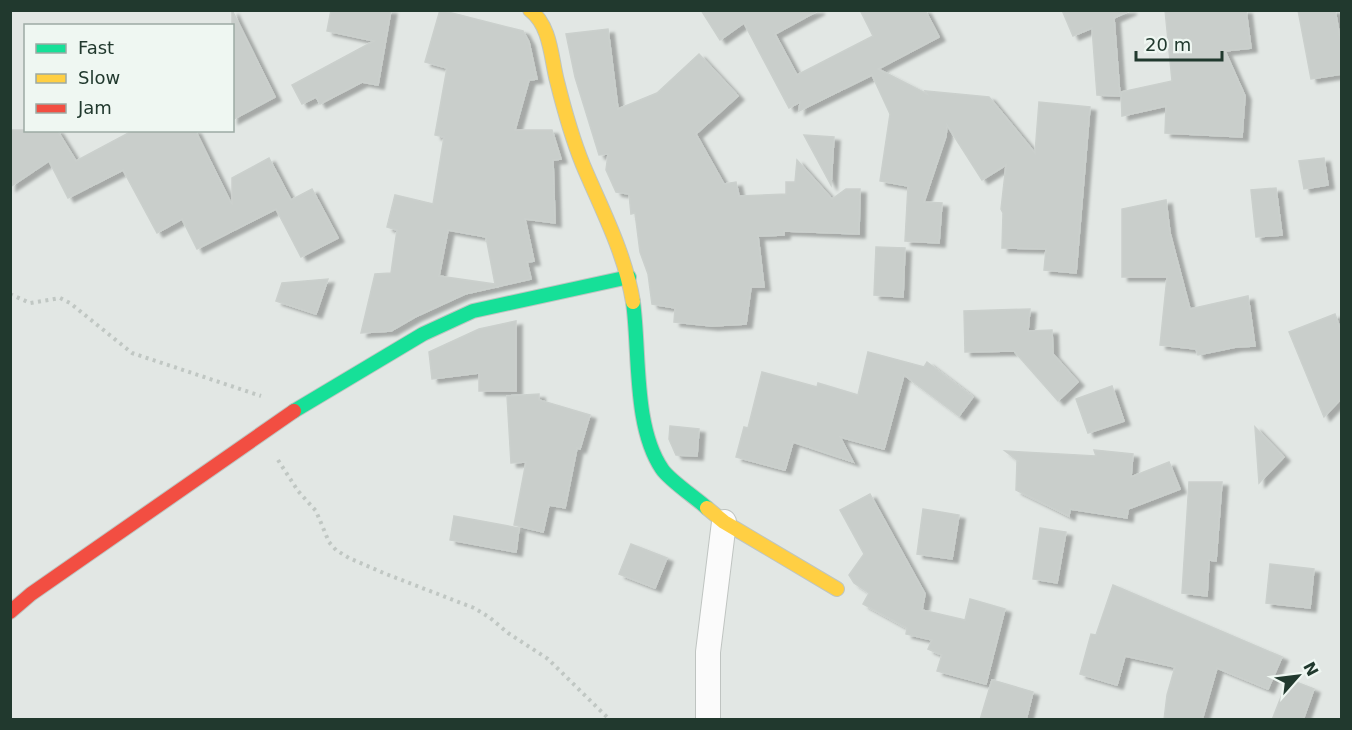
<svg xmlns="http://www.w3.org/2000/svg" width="1352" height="730" viewBox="0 0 1352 730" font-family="'DejaVu Sans',sans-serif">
  <defs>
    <filter id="shadow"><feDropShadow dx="6" dy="4" stdDeviation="1.5" flood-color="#0004"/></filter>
  </defs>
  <rect width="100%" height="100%" fill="#e2e7e4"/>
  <g fill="#c9cecb" stroke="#cbd0cd" stroke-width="1.5" fill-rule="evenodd" filter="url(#shadow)">
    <polygon points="232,10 275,97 232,120"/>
    <polygon points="331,10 391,10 378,85 362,82 320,104 316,97 302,104 292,85 374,41 327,31"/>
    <path d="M440,10l83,21 6,11 8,37 -8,1 -14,50h37l9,29 -8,1 2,63 -30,-4 9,42 -7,1 4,17 -66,15 -50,23 -24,14 -30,2 14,-59 16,-1 6,-43 -10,-3 8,-32 38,9 11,-67 -9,-2 12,-67 -22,-6zM448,230l38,7 9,47 -56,-8z"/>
    <polygon points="701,10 819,10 775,34 797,75 873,36 860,10 925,10 939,37 878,69 927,94 925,91 989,97 1035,153 1039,102 1090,107 1076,273 1044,270 1046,249 1002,248 1003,213 1001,209 1006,165 982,180 947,125 946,136 924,202 942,203 939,243 905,241 908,186 880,181 890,114 872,75 799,111 800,102 789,108 744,23 720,40"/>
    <polygon points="1062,10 1131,10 1114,18 1120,96 1097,95 1092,28 1073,36"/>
    <polygon points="1165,10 1246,10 1251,48 1225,51 1245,96 1242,137 1165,133 1166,106 1122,116 1121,92 1172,81"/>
    <polygon points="1298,10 1335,10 1341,43 1341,74 1311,79"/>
    <polygon points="608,29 618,109 657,93 699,54 738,96 696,134 724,184 736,182 739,196 786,194 786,182 795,182 797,160 832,199 846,189 860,189 859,234 784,231 784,235 758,236 764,287 751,287 746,324 712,326 674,322 675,308 652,304 648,274 640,252 635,213 631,214 629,194 616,192 606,170 608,154 599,155 575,77 566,34"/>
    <polygon points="10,130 57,130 76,161 134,130 195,130 232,205 232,178 269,158 291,200 312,189 338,238 301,257 276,209 197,249 182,219 157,233 123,170 68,198 49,161 10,187"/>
    <polygon points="804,135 834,137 831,185"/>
    <polygon points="1324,158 1328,185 1304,189 1299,161"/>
    <polygon points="1276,188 1282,235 1256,237 1251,190"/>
    <polygon points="1166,200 1170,233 1190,309 1248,296 1255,346 1236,347 1198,355 1196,349 1160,345 1167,277 1122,277 1122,209"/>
    <polygon points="876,247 905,248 903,297 874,295"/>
    <polygon points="328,279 316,314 276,301 282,283"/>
    <polygon points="1030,309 1028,331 1052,330 1053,354 1078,382 1058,401 1014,351 965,352 964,311"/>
    <polygon points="1335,314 1341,331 1341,399 1324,417 1289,332"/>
    <polygon points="516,321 516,391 479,391 479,373 432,379 429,352 479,329"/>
    <polygon points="868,352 924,367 927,362 973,397 959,416 904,375 884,449 840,437 853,462 793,442 785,470 736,457 744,427 748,428 762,372 817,387 818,383 858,395"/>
    <polygon points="1112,386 1124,421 1088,433 1076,399"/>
    <polygon points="539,394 539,400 590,415 580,449 577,448 565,508 549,505 543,532 514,525 526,462 511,463 507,396"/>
    <polygon points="670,426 699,429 697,456 676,455 669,439"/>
    <polygon points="1255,427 1284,457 1259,483"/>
    <polygon points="1094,450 1133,454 1131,477 1169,462 1180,489 1128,509 1127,518 1070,509 1069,516 1016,490 1017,461 1018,461 1005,451 1096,456"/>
    <polygon points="1189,482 1222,482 1216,561 1209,560 1207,596 1182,593"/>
    <polygon points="870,494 925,594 922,610 965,620 970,599 1005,609 986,684 937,671 942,655 928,649 932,640 906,634 907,628 863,604 869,593 854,583 849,575 864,554 840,510"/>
    <polygon points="923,509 959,515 952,559 917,554"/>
    <polygon points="454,516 519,528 516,552 450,540"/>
    <polygon points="1040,528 1066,532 1057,583 1033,579"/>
    <polygon points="631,544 667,558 655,588 619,574"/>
    <polygon points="1270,564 1314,569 1310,608 1266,603"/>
    <polygon points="1113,585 1282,657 1268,689 1217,668 1202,720 1164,720 1167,695 1175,667 1125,656 1117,685 1080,674 1091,634 1096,635"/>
    <polygon points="1288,679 1314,689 1303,720 1272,720"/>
    <polygon points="992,680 1033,692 1026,720 980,720"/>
  </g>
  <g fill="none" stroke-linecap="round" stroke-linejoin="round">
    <defs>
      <polyline id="street" points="708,720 708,652 724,522"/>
      <g id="fast">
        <path d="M633,302c7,50 0,124 29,167 7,11 34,29 45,39"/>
        <polyline points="294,411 423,334 473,311 629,277"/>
      </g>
      <g id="slow">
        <path d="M530,10c21,16 21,48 27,71 7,28 15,57 26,84 19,45 42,88 50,137"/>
        <polyline points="707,508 724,522 837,589"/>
      </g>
      <polyline id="jam" points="10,612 31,594 294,411"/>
    </defs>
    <use href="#street" stroke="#bfc4c1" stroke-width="26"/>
    <use href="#fast" stroke="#bec5c1" stroke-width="16"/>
    <use href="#slow" stroke="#bec5c1" stroke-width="16"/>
    <use href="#jam" stroke="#bec5c1" stroke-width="16"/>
    <g stroke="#c0c7c3" stroke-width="4" stroke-dasharray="3 4.5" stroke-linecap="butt">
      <polyline points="10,294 30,303 60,298 70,303 132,353 261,396"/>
      <polyline points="278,460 298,491 316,511 329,542 336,550 349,558 386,574 474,608 489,617 508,633 548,659 610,720"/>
    </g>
    <use href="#street" stroke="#fbfbfb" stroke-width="24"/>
    <use href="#fast" stroke="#16e098" stroke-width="14"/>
    <use href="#slow" stroke="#ffcf43" stroke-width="14"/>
    <use href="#jam" stroke="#f24e42" stroke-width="14"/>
  </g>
  <rect width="1352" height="730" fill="none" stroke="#21392e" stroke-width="24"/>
  <rect x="24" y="24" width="210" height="108" fill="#eff7f2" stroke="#9daba4" stroke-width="1.5"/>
  <rect x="36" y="44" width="30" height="9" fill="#16e098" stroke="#9daba4" stroke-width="1.5"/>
  <text x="78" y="54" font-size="18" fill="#21392e">Fast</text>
  <rect x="36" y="74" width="30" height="9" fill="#ffcf43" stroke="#9daba4" stroke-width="1.5"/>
  <text x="78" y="84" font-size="18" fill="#21392e">Slow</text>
  <rect x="36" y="104" width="30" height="9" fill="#f24e42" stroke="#9daba4" stroke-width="1.5"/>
  <text x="78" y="114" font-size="18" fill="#21392e">Jam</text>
  <g transform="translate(1298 676) rotate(62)" stroke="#eff7f2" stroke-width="4.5" paint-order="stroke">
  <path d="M0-4.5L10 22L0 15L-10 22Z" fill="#21392e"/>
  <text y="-9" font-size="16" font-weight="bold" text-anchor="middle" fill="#21392e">N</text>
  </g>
  <path d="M1136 51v9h86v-9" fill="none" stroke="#21392e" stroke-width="3"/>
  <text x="1145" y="51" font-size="18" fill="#21392e" stroke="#eff7f2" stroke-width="4.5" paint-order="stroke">20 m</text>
</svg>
